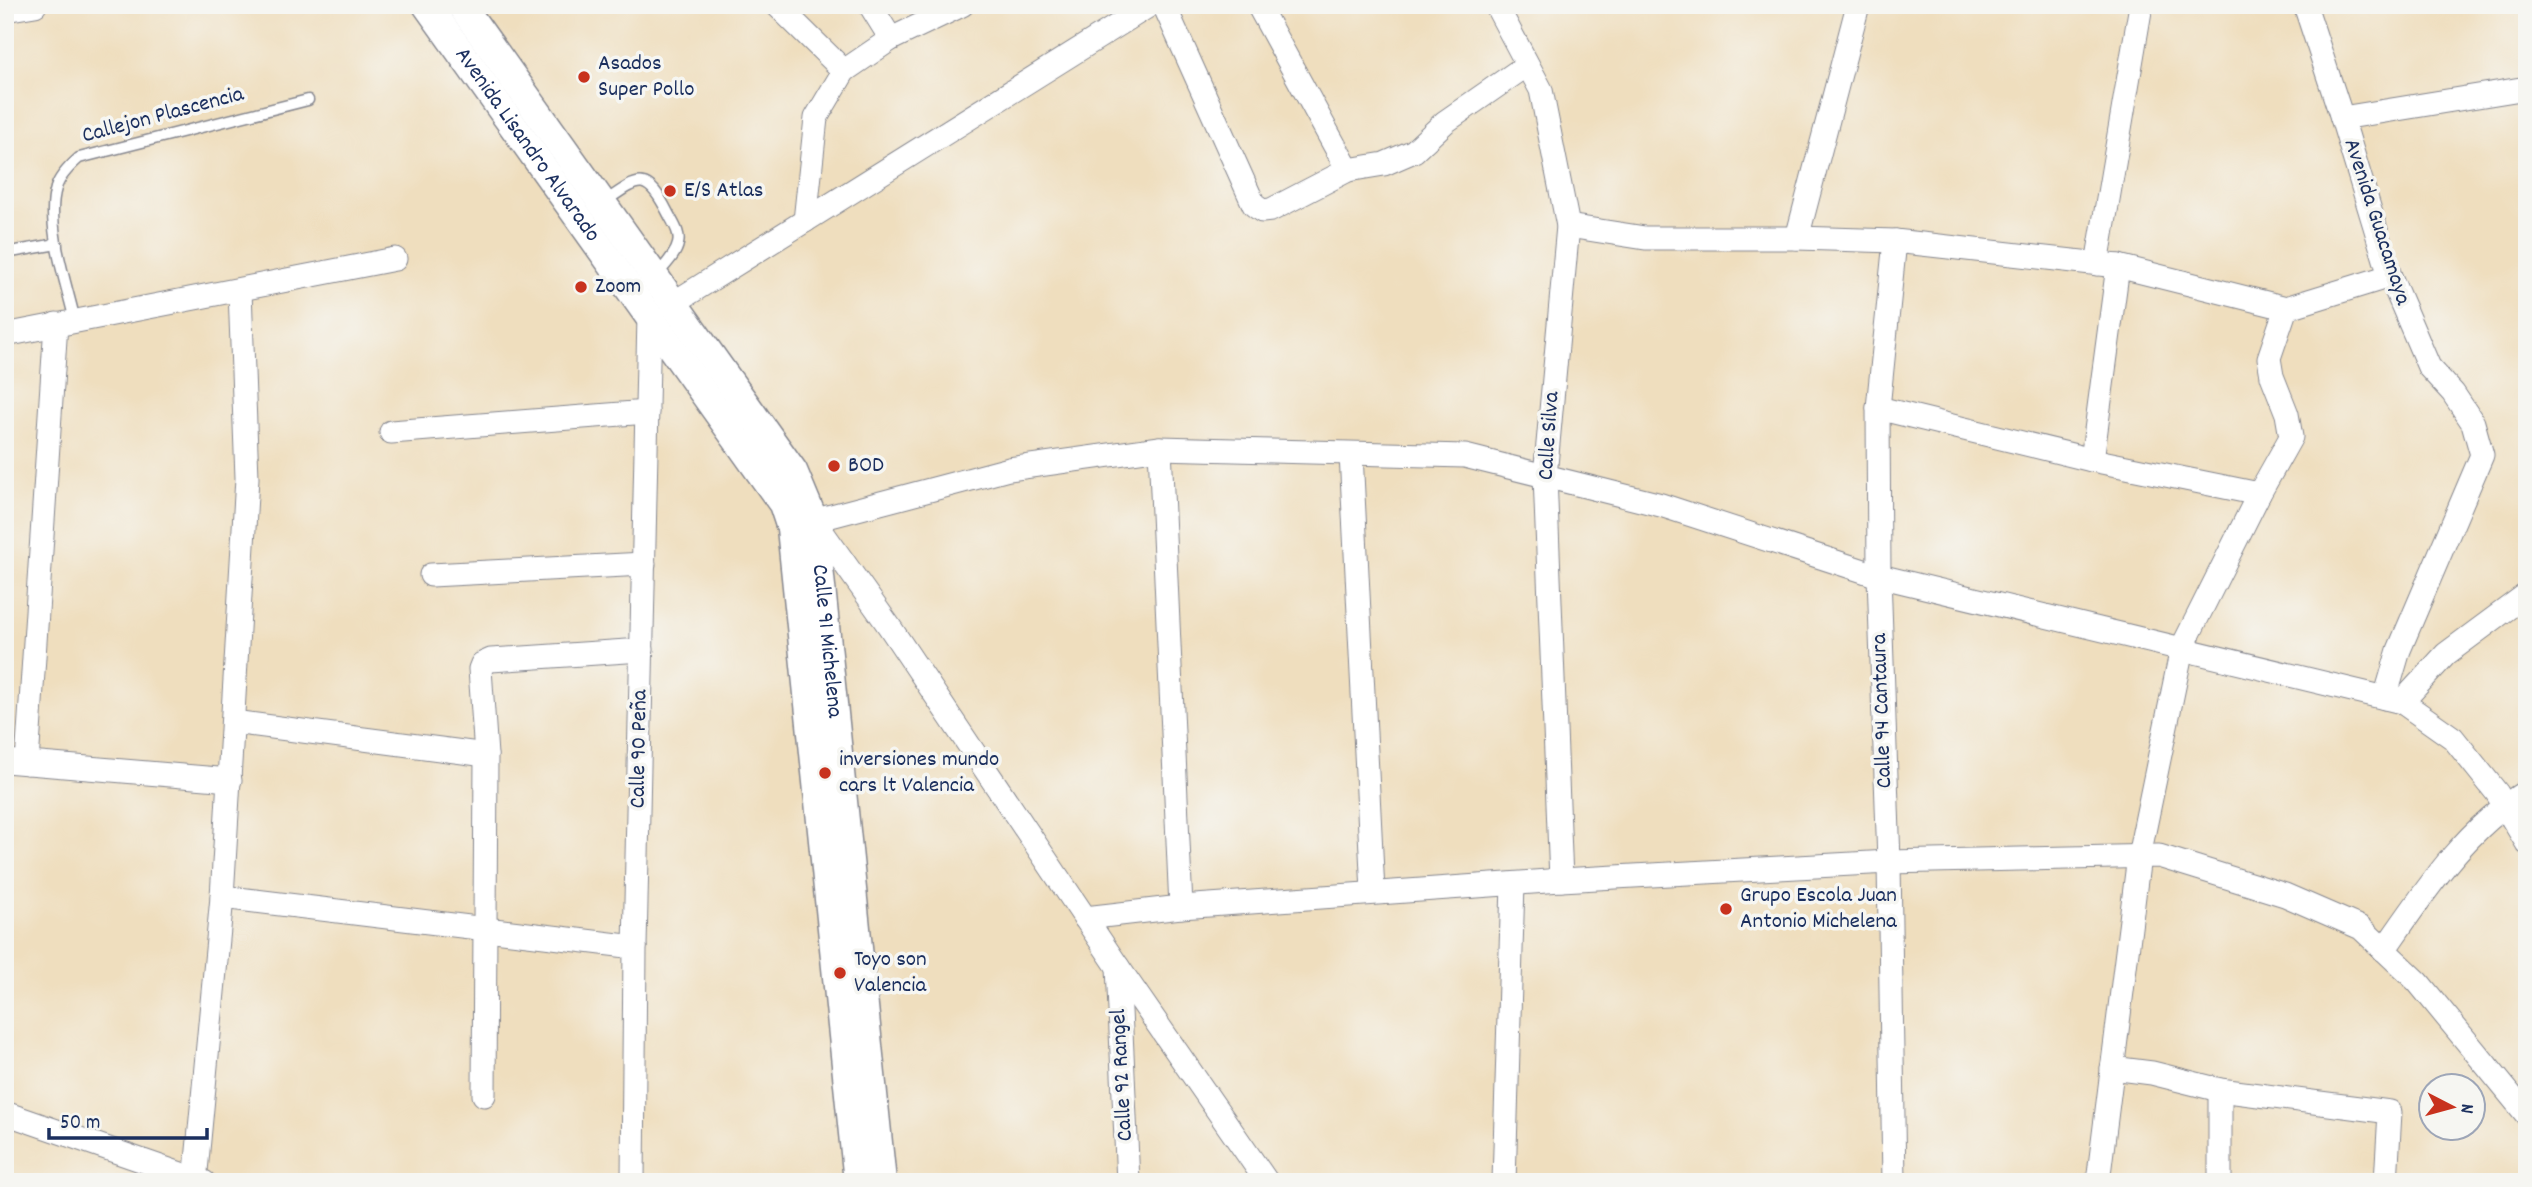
<svg xmlns="http://www.w3.org/2000/svg" width="2532" height="1187" viewBox="0 0 2532 1187" font-family="Dekko,sans-serif">
  <rect width="100%" height="100%" fill="#f6f6f2"/>
  <filter id="ink" filterUnits="userSpaceOnUse"><feTurbulence type="fractalNoise" baseFrequency=".0143" numOctaves="2"/><feDisplacementMap in="SourceGraphic" scale="14" xChannelSelector="R" yChannelSelector="G"/><feConvolveMatrix kernelMatrix="1 2 1 2 8 2 1 2 1" color-interpolation-filters="sRGB"/></filter>
  <filter id="wash" filterUnits="userSpaceOnUse"><feTurbulence type="fractalNoise" baseFrequency=".00686" numOctaves="4" result="noise"/><feDisplacementMap in="SourceGraphic" scale="28" xChannelSelector="R" yChannelSelector="G"/><feGaussianBlur stdDeviation="1.57" result="paint"/><feColorMatrix in="noise" values="0 0 0 0 0 0 0 0 0 0 0 0 0 0 0 0 0 1.4 0 .05"/><feComposite in="paint" operator="in"/></filter>
  <g filter="url(#wash)">
    <rect width="100%" height="100%" fill="#efdebe"/>
  </g>
  <g filter="url(#ink)">
    <g fill="none" stroke-linecap="round" stroke-linejoin="round">
      <defs>
        <g id="service">
          <path d="M603,203c36,-25 43,-33 65,10 5,10 13,20 10,31 -2,11 -14,22 -21,31"/>
          <polyline points="5,253 57,244"/>
          <path d="M75,321c-8,-36 -30,-97 -19,-133 3,-11 14,-22 23,-30l229,-58"/>
        </g>
        <g id="minor">
          <polyline points="777,5 844,71"/>
          <polyline points="870,5 891,39"/>
          <polyline points="1164,5 1254,205 1262,211 1271,210 1348,170 1384,164 1414,151 1445,122 1527,65"/>
          <polyline points="1258,5 1348,170"/>
          <polyline points="1496,5 1541,90 1568,226 1545,476 1561,880"/>
          <polyline points="2305,5 2342,118 2390,276 2429,367 2453,393 2473,423 2482,455 2399,650 2385,698"/>
          <polyline points="5,10 35,5"/>
          <polyline points="2342,118 2527,88"/>
          <polyline points="805,221 816,118 844,71 891,39 962,5"/>
          <polyline points="1568,226 1645,238 1797,238 1895,241 2118,266 2286,308 2390,276"/>
          <polyline points="1797,238 1858,5"/>
          <polyline points="2097,264 2141,5"/>
          <polyline points="672,304 1150,5"/>
          <polyline points="5,335 395,259"/>
          <polyline points="1878,408 2092,460 2259,494"/>
          <polyline points="391,432 647,412"/>
          <polyline points="1160,448 1181,907"/>
          <polyline points="1351,454 1373,892"/>
          <polyline points="2092,460 2118,266"/>
          <polyline points="813,519 889,626 1118,967 1267,1182"/>
          <polyline points="797,525 1009,469 1160,448 1465,456 1661,505 1879,576 2402,702 2453,738 2497,793 2527,843"/>
          <polyline points="431,575 644,564"/>
          <polyline points="2402,702 2446,654 2527,594"/>
          <polyline points="233,722 486,755"/>
          <polyline points="5,761 230,780"/>
          <polyline points="27,763 56,324"/>
          <polyline points="222,897 635,947"/>
          <polyline points="1085,918 1181,907 1561,880 1889,862 2159,856 2285,895 2361,928 2418,982 2527,1115"/>
          <path d="M2384,950c41,-59 81,-121 143,-159"/>
          <polyline points="1118,967 1128,1182"/>
          <polyline points="2112,1068 2152,1073 2220,1090 2390,1112 2386,1182"/>
          <polyline points="484,1095 486,755 480,669 482,664 491,660 642,650"/>
          <polyline points="5,1113 204,1182"/>
          <polyline points="195,1182 222,897 247,478 240,291"/>
          <polyline points="633,1182 635,947 649,316"/>
          <polyline points="1504,1182 1513,884"/>
          <polyline points="1894,1182 1889,862 1879,576 1878,408 1895,241"/>
          <polyline points="2098,1182 2139,856 2182,648 2259,494 2291,437 2287,414 2272,376 2269,358 2286,308"/>
          <polyline points="2220,1182 2220,1090"/>
        </g>
        <g id="tertiary">
          <path id="s1" d="M427,5l356,499 8,24 67,654"/>
          <path id="s2" d="M461,5l332,466 20,48 7,58 62,605"/>
        </g>
      </defs>
      <use href="#service" stroke="#85868e" stroke-width="13"/>
      <use href="#minor" stroke="#85868e" stroke-width="25"/>
      <use href="#tertiary" stroke="#85868e" stroke-width="31"/>
      <use href="#service" stroke="#fff" stroke-width="10"/>
      <use href="#minor" stroke="#fff" stroke-width="23"/>
      <use href="#tertiary" stroke="#fff" stroke-width="28"/>
    </g>
  </g>
  <g fill="#c8321e" stroke="#f6f6f2" stroke-width="2.5">
    <circle cx="584" cy="77" r="7"/>
    <circle cx="670" cy="191" r="7"/>
    <circle cx="581" cy="287" r="7"/>
    <circle cx="834" cy="466" r="7"/>
    <circle cx="825" cy="773" r="7"/>
    <circle cx="1726" cy="909" r="7"/>
    <circle cx="840" cy="973" r="7"/>
  </g>
  <g text-anchor="middle" dominant-baseline="central" stroke-width="7" stroke-linejoin="round" paint-order="stroke">
    <g font-size="23" fill="#1b2f5e" stroke="#f6f6f2" text-anchor="start">
      <text x="598" y="64">Asados<tspan x="598" dy="26">Super Pollo</tspan></text>
      <text x="684" y="191">E/S Atlas</text>
      <text x="595" y="287">Zoom</text>
      <text x="848" y="466">BOD</text>
      <text x="839" y="760">inversiones mundo<tspan x="839" dy="26">cars lt Valencia</tspan></text>
      <text x="1740" y="896">Grupo Escola Juan<tspan x="1740" dy="26">Antonio Michelena</tspan></text>
      <text x="854" y="960">Toyo son<tspan x="854" dy="26">Valencia</tspan></text>
    </g>
    <g font-size="23" fill="#1b2f5e" stroke="#f6f6f2">
      <text transform="translate(163 116) rotate(-15)">Callejon Plascencia</text>
      <text stroke="none"><textPath href="#s1" startOffset="172">Avenida Lisandro Alvarado</textPath></text>
      <text transform="translate(2376 222) rotate(72)">Avenida Guacamaya</text>
      <text transform="translate(1550 436) rotate(-86)">Calle Silva</text>
      <text stroke="none"><textPath href="#s2" startOffset="747">Calle 91 Michelena</textPath></text>
      <text transform="translate(1883 711) rotate(-92)">Calle 94 Cantaura</text>
      <text transform="translate(640 749) rotate(-89)">Calle 90 Peña</text>
      <text transform="translate(1123 1075) rotate(-93)">Calle 92 Rangel</text>
    </g>
  </g>
  <rect width="2532" height="1187" fill="none" stroke="#f6f6f2" stroke-width="28"/>
  <g transform="translate(2452 1107) rotate(96)"><circle r="33" fill="#f6f6f2" stroke="#9ea6b7" stroke-width="2"/>
  <path d="M0-5L12 26L0 18L-12 26Z" fill="#c8321e"/>
  <text y="-10" font-size="19" font-weight="bold" text-anchor="middle" fill="#1b2f5e">N</text>
  </g>
  <path d="M49 1128v10h158v-10" fill="none" stroke="#1b2f5e" stroke-width="3.5"/>
  <text x="60" y="1128" font-size="21" fill="#1b2f5e" stroke="#f6f6f2" stroke-width="5" paint-order="stroke">50 m</text>
</svg>
